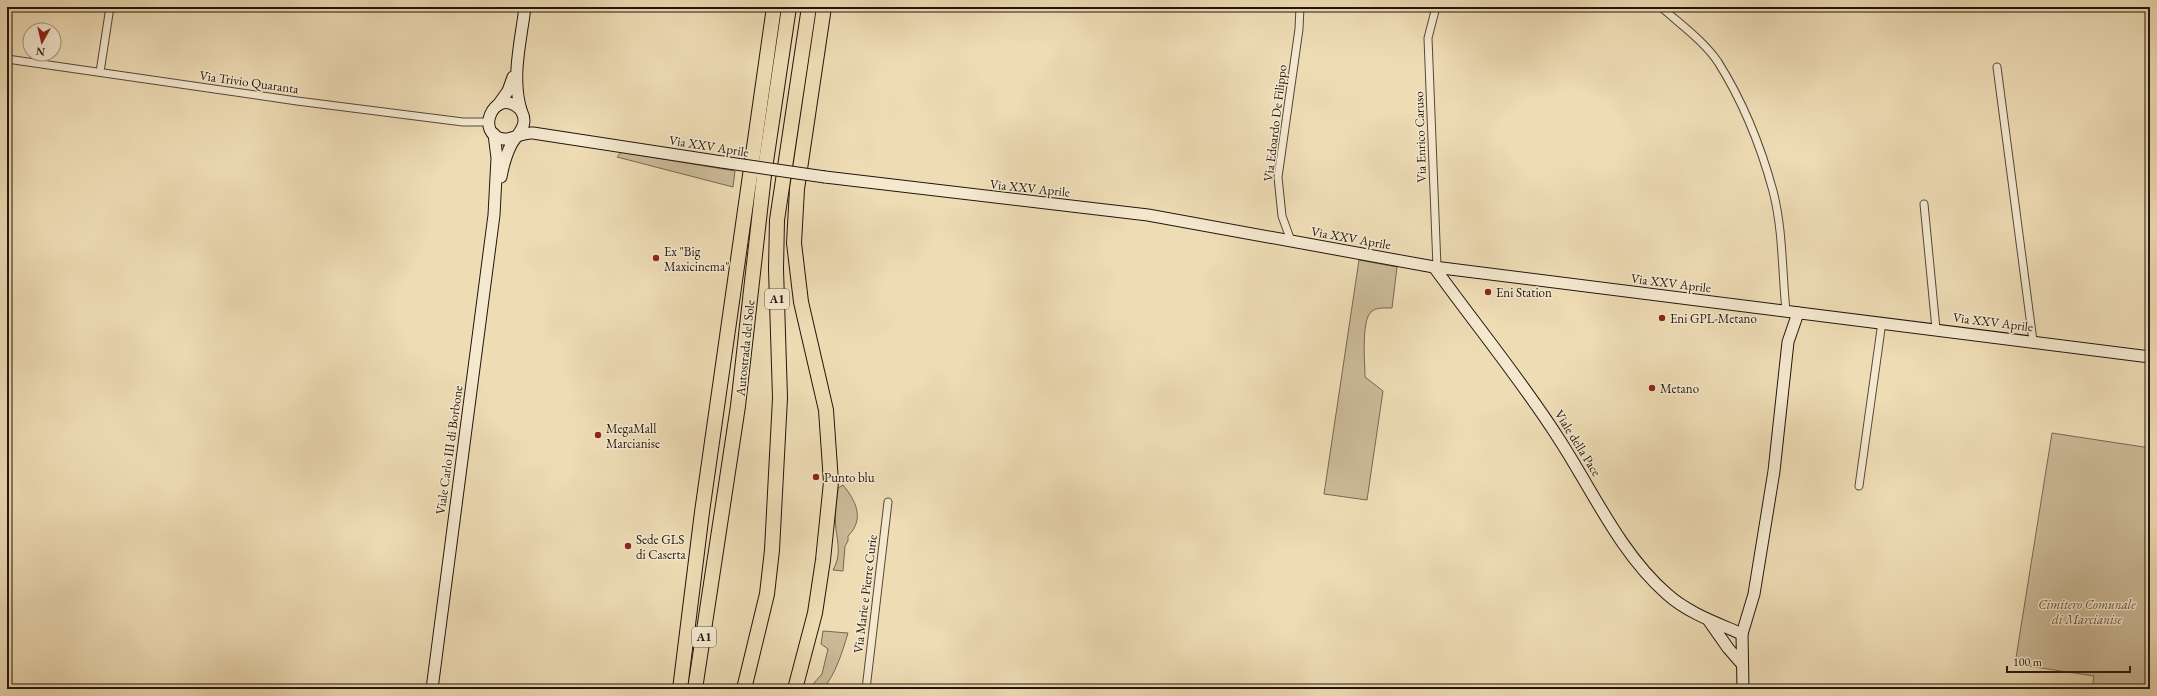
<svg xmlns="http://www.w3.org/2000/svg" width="2157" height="696" viewBox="0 0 2157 696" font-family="'EB Garamond',serif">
  <rect width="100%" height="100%" fill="#eedcb5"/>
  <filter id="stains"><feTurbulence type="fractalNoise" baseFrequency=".005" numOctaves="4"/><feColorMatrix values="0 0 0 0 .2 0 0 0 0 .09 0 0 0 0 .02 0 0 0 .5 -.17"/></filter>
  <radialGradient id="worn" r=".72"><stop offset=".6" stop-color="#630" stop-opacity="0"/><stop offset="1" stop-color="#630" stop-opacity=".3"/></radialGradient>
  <g fill="#cbba98" stroke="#776852">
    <polygon points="621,152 735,171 733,187 617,157"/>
    <path d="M1359,260l38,7 -5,41c-7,0 -16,-1 -21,4 -10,9 -6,52 -6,65l18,14 -16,109 -43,-6z"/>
    <polygon points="2052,433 2150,448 2150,689 2092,689 2094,676 2015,664"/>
    <path d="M843,485c13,16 22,34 5,51v5l-3,5 -2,25 -10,-1c8,-14 5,-26 3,-41 -2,-13 1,-28 2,-41z"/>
    <path d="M823,631l25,2c-6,20 -12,40 -25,56h-11l1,-5 9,-10 6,-25 -7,-5z"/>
  </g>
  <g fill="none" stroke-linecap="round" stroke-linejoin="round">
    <defs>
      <g id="street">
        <polyline points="1436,7 1428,38 1437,267"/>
        <path d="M1661,7c19,17 43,34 57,55 24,38 43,85 55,129 10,38 9,81 13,120"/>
        <polyline points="7,59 297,101 463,122 488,122"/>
        <polyline points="1997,67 2033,341"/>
        <polyline points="100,72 110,7"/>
        <polyline points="1924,204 1936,329"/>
        <polyline points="1291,241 1282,216 1278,177 1299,29 1300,7"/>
        <polyline points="1859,486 1882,322"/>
        <polyline points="866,689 888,502"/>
      </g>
      <g id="secondary">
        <polyline points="498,105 508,91 513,77"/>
        <path d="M521,110c-10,-33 0,-69 4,-103"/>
        <path d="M501,177c2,-11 5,-22 10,-32 4,-8 13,-15 13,-24 0,-6 -3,-12 -8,-15 -23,-16 -41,28 -13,33 10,1 19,-7 30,-6l189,29"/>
        <polyline points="825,177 1148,215 1434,267 2150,357"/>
        <path d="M1434,267c41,57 85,110 123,169 35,53 62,116 110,158 21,19 50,29 75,40"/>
        <polyline points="1709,621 1728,648 1741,663"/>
        <polyline points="432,689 494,215 497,158 494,134"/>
        <polyline points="1743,689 1742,634 1754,594 1774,471 1788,342 1798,313"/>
      </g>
      <g id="highway">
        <polyline points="680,689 702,512 774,7"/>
        <polyline points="695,689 738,406 764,175 789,7"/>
        <polyline points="744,689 767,594 772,550 780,398 776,269 777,220 809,7"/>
        <polyline points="795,689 815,613 823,560 831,482 826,410 801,302 794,243 797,189 824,7"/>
      </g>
    </defs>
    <use href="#street" stroke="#564736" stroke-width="9"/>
    <use href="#secondary" stroke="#23150b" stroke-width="13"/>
    <use href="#highway" stroke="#23150b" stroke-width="16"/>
    <use href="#street" stroke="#f4e8cf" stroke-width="7"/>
    <use href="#secondary" stroke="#f4e8cf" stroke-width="11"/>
    <use href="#highway" stroke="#eedcb5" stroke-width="14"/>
    <defs>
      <polyline id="secondary-bridge" points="722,162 825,177"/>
    </defs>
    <use href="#secondary-bridge" stroke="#23150b" stroke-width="13" stroke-linecap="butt"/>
    <use href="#secondary-bridge" stroke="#f4e8cf" stroke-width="11"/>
  </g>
  <g fill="#8f2418" stroke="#f4e8cf" stroke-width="1.5">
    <circle cx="656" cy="258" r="4"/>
    <circle cx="1488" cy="292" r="4"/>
    <circle cx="1662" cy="318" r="4"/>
    <circle cx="1652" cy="388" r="4"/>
    <circle cx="598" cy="435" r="4"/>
    <circle cx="816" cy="477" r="4"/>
    <circle cx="628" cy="546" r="4"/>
  </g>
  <g text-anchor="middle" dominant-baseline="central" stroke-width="3" stroke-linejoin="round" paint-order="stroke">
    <g fill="#f4e8cf" stroke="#625446" stroke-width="1">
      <rect x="765" y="289" width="24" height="20" rx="3"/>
      <rect x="692" y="627" width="24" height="20" rx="3"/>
    </g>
    <g font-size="12" font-weight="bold" fill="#23150b">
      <text x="777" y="299">A1</text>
      <text x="704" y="637">A1</text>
    </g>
    <g font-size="13" fill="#23150b" stroke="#f4e8cf">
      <text transform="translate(249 82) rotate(8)">Via Trivio Quaranta</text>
      <text transform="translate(1275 123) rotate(-83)">Via Edoardo De Filippo</text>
      <text transform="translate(1420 137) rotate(-92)">Via Enrico Caruso</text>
      <text transform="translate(709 146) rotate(9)">Via XXV Aprile</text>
      <text transform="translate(1030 188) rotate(6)">Via XXV Aprile</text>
      <text transform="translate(1351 238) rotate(10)">Via XXV Aprile</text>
      <text transform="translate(1671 283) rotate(7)">Via XXV Aprile</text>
      <text transform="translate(1993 322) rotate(7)">Via XXV Aprile</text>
      <text transform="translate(745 348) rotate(-84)">Autostrada del Sole</text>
      <text transform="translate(1578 443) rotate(58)">Viale della Pace</text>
      <text transform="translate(449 450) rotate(-82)">Viale Carlo III di Borbone</text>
      <text transform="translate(865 594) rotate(-83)">Via Marie e Pierre Curie</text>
    </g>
    <g font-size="13" fill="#23150b" stroke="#f4e8cf" text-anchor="start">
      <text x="664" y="251">Ex "Big<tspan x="664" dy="15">Maxicinema"</tspan></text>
      <text x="1496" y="292">Eni Station</text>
      <text x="1670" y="318">Eni GPL-Metano</text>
      <text x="1660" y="388">Metano</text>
      <text x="606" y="428">MegaMall<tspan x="606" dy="15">Marcianise</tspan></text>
      <text x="824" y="477">Punto blu</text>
      <text x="636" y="539">Sede GLS<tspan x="636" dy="15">di Caserta</tspan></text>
    </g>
    <g font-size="13" font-style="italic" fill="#5e4f3c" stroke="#f4e8cf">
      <text x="2087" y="604">Cimitero Comunale<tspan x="2087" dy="15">di Marcianise</tspan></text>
    </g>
  </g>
  <rect width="2157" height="696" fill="none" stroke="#eedcb5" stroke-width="24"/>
  <rect x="8" y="8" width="2141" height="680" fill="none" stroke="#23150b" stroke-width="2"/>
  <rect x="12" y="12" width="2133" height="672" fill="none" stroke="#23150b"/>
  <g transform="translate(42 42) rotate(188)"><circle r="19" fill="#f4e8cf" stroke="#a09481"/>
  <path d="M0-3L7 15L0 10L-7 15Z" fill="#8f2418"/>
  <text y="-6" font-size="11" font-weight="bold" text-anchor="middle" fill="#23150b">N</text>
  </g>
  <path d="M2007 666v6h123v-6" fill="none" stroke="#23150b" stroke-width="2"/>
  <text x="2013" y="666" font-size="12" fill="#23150b" stroke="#f4e8cf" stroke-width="3" paint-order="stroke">100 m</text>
  <rect width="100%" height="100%" filter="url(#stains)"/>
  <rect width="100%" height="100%" fill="url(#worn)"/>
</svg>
